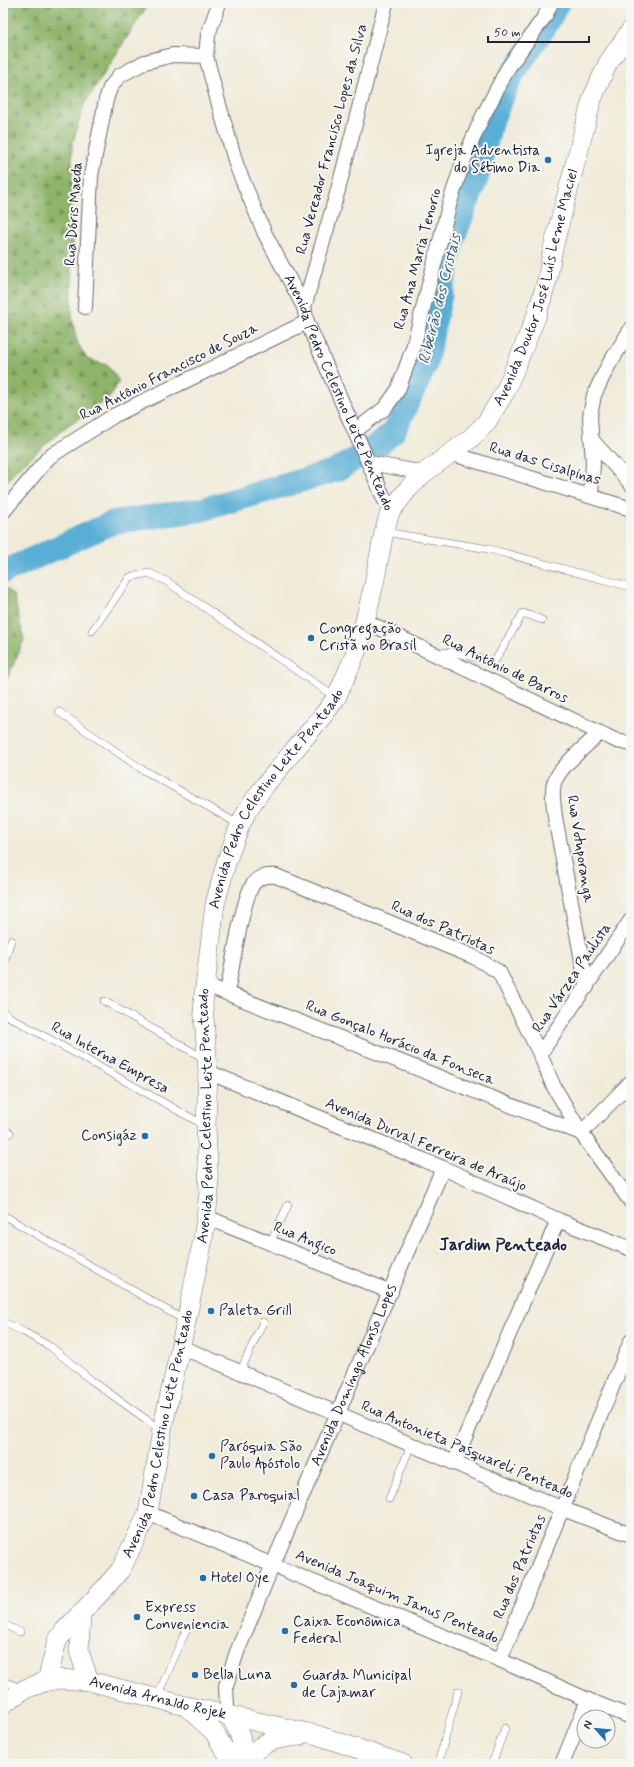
<svg xmlns="http://www.w3.org/2000/svg" width="634" height="1767" viewBox="0 0 634 1767" font-family="Mynerve,sans-serif">
  <defs>
    <pattern id="forest-firs" width="22" height="20" patternUnits="userSpaceOnUse"><rect width="22" height="20" fill="#8eb469"/><path d="M5 1l3.5 6h-7zM16 11l3.5 6h-7z" fill="#749258"/></pattern>
  </defs>
  <rect width="100%" height="100%" fill="#f6f6f2"/>
  <filter id="ink" filterUnits="userSpaceOnUse"><feTurbulence type="fractalNoise" baseFrequency=".025" numOctaves="2"/><feDisplacementMap in="SourceGraphic" scale="8" xChannelSelector="R" yChannelSelector="G"/><feConvolveMatrix kernelMatrix="1 2 1 2 8 2 1 2 1" color-interpolation-filters="sRGB"/></filter>
  <filter id="wash" filterUnits="userSpaceOnUse"><feTurbulence type="fractalNoise" baseFrequency=".012" numOctaves="4" result="noise"/><feDisplacementMap in="SourceGraphic" scale="16" xChannelSelector="R" yChannelSelector="G"/><feGaussianBlur stdDeviation="0.9" result="paint"/><feColorMatrix in="noise" values="0 0 0 0 0 0 0 0 0 0 0 0 0 0 0 0 0 1.4 0 .05"/><feComposite in="paint" operator="in"/></filter>
  <g filter="url(#wash)">
    <rect width="100%" height="100%" fill="#f0ebd8"/>
    <g fill="url(#forest-firs)" stroke="#586b52">
      <polygon points="3,3 149,3 84,105 72,145 72,317 77,342 87,359 107,365 119,381 109,398 67,426 15,471 3,487"/>
      <polygon points="3,585 14,596 24,640 3,688"/>
    </g>
    <g fill="none" stroke-linecap="round" stroke-linejoin="round">
      <polyline stroke="#59afd6" stroke-width="24" points="3,572 114,522 200,510 337,470 382,442 394,431 425,366 453,239 478,175 491,122 512,75 546,25 558,3"/>
    </g>
  </g>
  <g filter="url(#ink)">
    <g fill="none" stroke-linecap="round" stroke-linejoin="round">
      <defs>
        <g id="lane">
          <polyline points="384,532 489,549 631,587"/>
          <polyline points="92,631 130,577 149,573 166,581 335,697"/>
          <polyline points="438,653 451,652 492,661 496,659 523,613 542,620"/>
          <polyline points="59,712 140,768 240,825"/>
          <polyline points="3,965 11,940"/>
          <polyline points="104,1001 205,1059"/>
          <polyline points="3,1011 8,1016 204,1125"/>
          <polyline points="3,1130 10,1133"/>
          <polyline points="3,1215 184,1320"/>
          <polyline points="270,1243 288,1205"/>
          <polyline points="3,1322 24,1332 51,1347 91,1380 161,1430"/>
          <polyline points="240,1372 263,1322"/>
          <polyline points="389,1499 411,1445"/>
          <polyline points="3,1624 20,1632"/>
          <polyline points="3,1681 23,1689"/>
          <polyline points="157,1697 187,1628"/>
          <polyline points="3,1763 9,1764"/>
          <polyline points="438,1764 458,1691"/>
          <polyline points="492,1764 505,1728"/>
        </g>
        <g id="street">
          <path id="s1" d="M219,3l-11,32 -2,21 11,42 20,69 28,67 39,73 3,15 83,190"/>
          <polyline points="85,307 91,176 106,100 110,88 119,76 145,62 173,55 206,56"/>
          <polyline points="304,307 338,190 386,3"/>
          <polyline points="355,431 385,408 398,390 413,348 450,202 464,159 482,118 508,68 545,16 551,3"/>
          <polyline points="591,439 631,484"/>
          <polyline points="450,453 631,509"/>
          <polyline points="370,463 424,473"/>
          <polyline points="591,496 593,463 590,416 594,395 608,366 631,329"/>
          <polyline points="3,512 49,457 115,415 307,322"/>
          <polyline points="365,621 600,733 617,741 631,744"/>
          <polyline points="206,985 581,1133"/>
          <path d="M587,987l-32,-170c-1,-11 -4,-24 -1,-34 5,-16 33,-38 46,-50"/>
          <path d="M227,992c5,-21 15,-95 27,-109 6,-7 13,-8 22,-7l198,81 25,15 41,82 13,31 28,48 50,69"/>
          <polyline points="540,1054 631,920"/>
          <polyline points="208,1072 443,1168 558,1220 631,1249"/>
          <polyline points="581,1133 631,1082"/>
          <polyline points="206,1217 391,1292"/>
          <polyline points="181,1347 563,1509 631,1535"/>
          <polyline points="454,1463 558,1220"/>
          <polyline points="148,1513 500,1660 588,1700 631,1717"/>
          <polyline points="500,1660 631,1341"/>
          <path id="s2" d="M230,1716l-3,-8 -1,-22 11,-34 36,-88 170,-396"/>
          <polyline points="562,1764 588,1700"/>
        </g>
        <g id="secondary">
          <polyline points="81,1614 79,1651 89,1681"/>
          <path id="s3" d="M47,1681l10,-40 7,-10 41,-43 16,-19 27,-56 14,-83 24,-108 17,-83 3,-22 3,-25 -3,-66 2,-54 -5,-68 12,-100 12,-44 13,-35 8,-16 18,-25 59,-71 11,-15 12,-27 11,-26 15,-61 10,-52 6,-20 18,-23 16,-16 46,-34 16,-16 19,-31 31,-75 11,-36 6,-33 39,-149 16,-36 23,-33"/>
          <path id="s4" d="M3,1704l22,-15 22,-8 13,-2 29,2 97,25 131,29 86,29"/>
          <polyline points="188,1708 214,1732 233,1764"/>
          <path d="M230,1716c10,16 15,29 11,48"/>
          <path d="M245,1764c12,-22 31,-26 54,-28"/>
        </g>
      </defs>
      <use href="#lane" stroke="#6a6872" stroke-width="8"/>
      <use href="#street" stroke="#6a6872" stroke-width="16"/>
      <use href="#secondary" stroke="#6a6872" stroke-width="20"/>
      <use href="#lane" stroke="#fff" stroke-width="7"/>
      <use href="#street" stroke="#fff" stroke-width="14"/>
      <use href="#secondary" stroke="#fff" stroke-width="19"/>
    </g>
  </g>
  <g fill="#1f6fb2" stroke="#f6f6f2" stroke-width="1.5">
    <circle cx="548" cy="160" r="4"/>
    <circle cx="311" cy="638" r="4"/>
    <circle cx="145" cy="1136" r="4"/>
    <circle cx="211" cy="1311" r="4"/>
    <circle cx="212" cy="1456" r="4"/>
    <circle cx="194" cy="1496" r="4"/>
    <circle cx="203" cy="1578" r="4"/>
    <circle cx="137" cy="1617" r="4"/>
    <circle cx="285" cy="1631" r="4"/>
    <circle cx="195" cy="1675" r="4"/>
    <circle cx="294" cy="1685" r="4"/>
  </g>
  <g text-anchor="middle" dominant-baseline="central" stroke-width="4" stroke-linejoin="round" paint-order="stroke">
    <g font-size="15" fill="#22223b" stroke="#f6f6f2">
      <text transform="translate(332 139) rotate(-75)">Rua Vereador Francisco Lopes da Silva</text>
      <text transform="translate(74 214) rotate(-86)">Rua Dóris Maeda</text>
      <text transform="translate(418 259) rotate(-75)">Rua Ana Maria Tenorio</text>
      <text stroke="none"><textPath href="#s3" startOffset="1530">Avenida Doutor José Luís Leme Maciel</textPath></text>
      <text transform="translate(169 372) rotate(-27)">Rua Antônio Francisco de Souza</text>
      <text stroke="none"><textPath href="#s1" startOffset="418">Avenida Pedro Celestino Leite Penteado</textPath></text>
      <text transform="translate(545 464) rotate(17)">Rua das Cisalpinas</text>
      <text transform="translate(505 669) rotate(26)">Rua Antônio de Barros</text>
      <text stroke="none"><textPath href="#s3" startOffset="939">Avenida Pedro Celestino Leite Penteado</textPath></text>
      <text transform="translate(580 849) rotate(81)">Rua Votuporanga</text>
      <text transform="translate(443 928) rotate(24)">Rua dos Patriotas</text>
      <text transform="translate(572 978) rotate(-56)">Rua Várzea Paulista</text>
      <text transform="translate(400 1043) rotate(22)">Rua Gonçalo Horácio da Fonseca</text>
      <text transform="translate(110 1058) rotate(29)">Rua Interna Empresa</text>
      <text stroke="none"><textPath href="#s3" startOffset="603">Avenida Pedro Celestino Leite Penteado</textPath></text>
      <text transform="translate(426 1145) rotate(23)">Avenida Durval Ferreira de Araújo</text>
      <text transform="translate(305 1239) rotate(22)">Rua Angico</text>
      <text stroke="none"><textPath href="#s2" startOffset="367">Avenida Domingo Alonso Lopes</textPath></text>
      <text stroke="none"><textPath href="#s3" startOffset="279">Avenida Pedro Celestino Leite Penteado</textPath></text>
      <text transform="translate(467 1450) rotate(23)">Rua Antonieta Pasquareli Penteado</text>
      <text transform="translate(520 1567) rotate(-67)">Rua dos Patriotas</text>
      <text transform="translate(397 1597) rotate(23)">Avenida Joaquim Janus Penteado</text>
      <text stroke="none"><textPath href="#s4" startOffset="163">Avenida Arnaldo Rojek</textPath></text>
    </g>
    <g font-size="15" fill="#22223b" stroke="#f6f6f2" text-anchor="start">
      <text x="540" y="151" text-anchor="end">Igreja Adventista<tspan x="540" dy="17">do Sétimo Dia</tspan></text>
      <text x="319" y="629">Congregação<tspan x="319" dy="17">Cristã no Brasil</tspan></text>
      <text x="137" y="1136" text-anchor="end">Consigáz</text>
      <text x="219" y="1311">Paleta Grill</text>
      <text x="220" y="1447">Paróquia São<tspan x="220" dy="17">Paulo Apóstolo</tspan></text>
      <text x="202" y="1496">Casa Paroquial</text>
      <text x="211" y="1578">Hotel Oye</text>
      <text x="145" y="1608">Express<tspan x="145" dy="17">Conveniencia</tspan></text>
      <text x="293" y="1622">Caixa Econômica<tspan x="293" dy="17">Federal</tspan></text>
      <text x="203" y="1675">Bella Luna</text>
      <text x="302" y="1676">Guarda Municipal<tspan x="302" dy="17">de Cajamar</tspan></text>
    </g>
    <g font-size="16" font-style="italic" fill="#385a79" stroke="#f6f6f2">
      <text transform="translate(440 299) rotate(-76)">Ribeirão dos Cristais</text>
    </g>
    <g font-size="17" font-weight="bold" fill="#22223b" stroke="#f6f6f2">
      <text x="503" y="1245">Jardim Penteado</text>
    </g>
  </g>
  <rect width="634" height="1767" fill="none" stroke="#f6f6f2" stroke-width="16"/>
  <g transform="translate(596 1729) rotate(297)"><circle r="19" fill="#f6f6f2" stroke="#a1a1a9"/>
  <path d="M0-3L7 15L0 10L-7 15Z" fill="#1f6fb2"/>
  <text y="-6" font-size="11" font-weight="bold" text-anchor="middle" fill="#22223b">N</text>
  </g>
  <path d="M488 36v6h101v-6" fill="none" stroke="#22223b" stroke-width="2"/>
  <text x="494" y="36" font-size="12" fill="#22223b" stroke="#f6f6f2" stroke-width="3" paint-order="stroke">50 m</text>
</svg>
